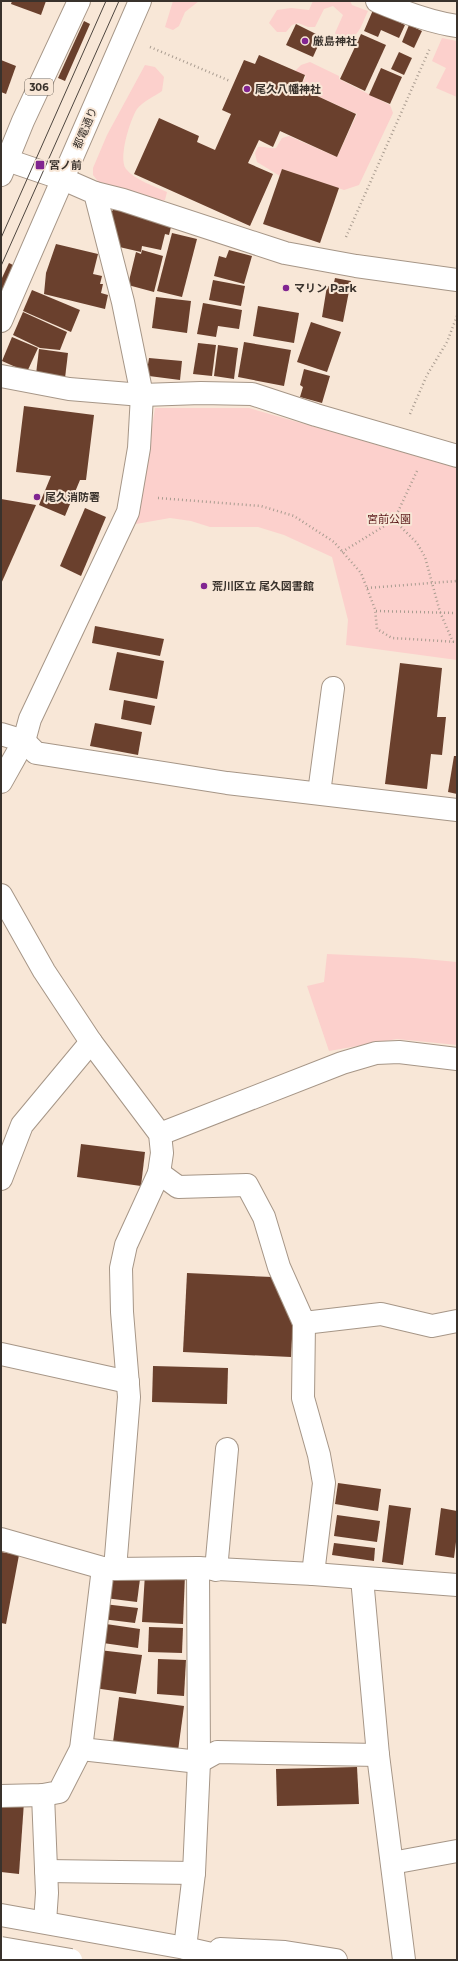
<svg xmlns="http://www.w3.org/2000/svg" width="458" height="1961" viewBox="0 0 458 1961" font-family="Montserrat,'Noto Sans JP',sans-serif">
  <rect width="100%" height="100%" fill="#f8e7d7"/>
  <g fill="#fcd0cc">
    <polygon points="173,1 199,1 185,12 179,26 173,30 165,27"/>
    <path d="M313,1h37l2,4 16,6c-8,16 -8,29 -29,28l-4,-6 8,-18 -10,-9 -9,3 -9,18h-7l-10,-4 -6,2 -6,7h-9l-8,-9 8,-13 14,-2 18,2z"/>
    <polygon points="442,38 457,41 457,97 436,88 446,68 432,61"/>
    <path d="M310,62l29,14v3l51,26 3,8 -34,72 -15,5 -62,-21 -2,7 -23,-14 -2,-9 3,-6c7,-1 11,2 18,1l6,-10 7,-2 48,21 20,-43 -57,-26 6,-12 -11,-5 6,-6z"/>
    <path d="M145,65l10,2 9,10 -2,14c-7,5 -20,11 -25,18 -7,11 -19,49 -11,60 9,11 28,17 41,23l-2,8 -9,3 -55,-18 -8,-10v-7l14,-33z"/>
    <polygon points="155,408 249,408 457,468 457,660 346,645 348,620 332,557 284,535 258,527 210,527 191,521 170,518 136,524"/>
    <polygon points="327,954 414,958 457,962 457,1045 397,1039 329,1051 307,986 324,982"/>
  </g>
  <g fill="#6a402d">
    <polygon points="12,1 46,1 41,15 11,4"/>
    <polygon points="373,10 405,25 399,38 381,30 378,37 364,31"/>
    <polygon points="84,21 90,24 65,81 58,78"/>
    <polygon points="296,24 322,37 313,57 286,45"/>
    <polygon points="409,25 422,31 414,48 402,42"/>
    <polygon points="361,34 386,45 365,91 340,79"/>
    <polygon points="399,52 412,58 404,75 391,69"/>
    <polygon points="259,55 305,75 300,88 356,114 337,157 280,131 273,147 259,140 248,163 273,174 250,226 134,174 159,118 199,136 197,142 215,150 231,114 222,110 244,60 255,64"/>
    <polygon points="1,60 16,66 6,94 1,92"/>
    <polygon points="381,68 402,77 390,104 369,95"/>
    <polygon points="282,169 339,188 320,243 263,224"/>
    <polygon points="114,209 172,223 169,235 165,234 161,250 142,246 141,252 115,246 108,215"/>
    <polygon points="172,233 197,239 182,297 157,291"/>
    <polygon points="56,244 98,254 93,274 102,276 100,284 103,284 101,293 108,295 105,309 44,294 46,273"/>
    <polygon points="142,250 163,256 154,292 128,285 136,252 141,254"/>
    <polygon points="229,250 252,256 244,284 214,276 219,256 226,258"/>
    <polygon points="9,263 17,267 1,303 1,280"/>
    <polygon points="335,278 351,281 343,322 322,317 327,286 333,287"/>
    <polygon points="213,280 245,286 241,306 209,300"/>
    <polygon points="32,290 80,310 71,332 23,311"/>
    <polygon points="156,297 191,301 187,333 152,328"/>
    <polygon points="203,303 242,310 239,329 218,326 216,337 197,334"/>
    <polygon points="258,306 299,313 294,343 253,336"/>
    <polygon points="23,312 67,332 60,350 40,348 13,335"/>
    <polygon points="311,322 341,332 327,372 297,362"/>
    <polygon points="12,337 38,348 27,372 2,361"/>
    <polygon points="244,342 291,350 284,386 238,377"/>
    <polygon points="198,343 216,345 212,376 193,374"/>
    <polygon points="218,345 238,348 234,379 214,376"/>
    <polygon points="39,349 68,353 65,378 36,374"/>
    <polygon points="149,358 182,361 180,380 149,376 147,371"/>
    <polygon points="304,369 330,376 322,403 300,397 303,387 300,385"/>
    <polygon points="24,406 94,415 86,480 80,480 65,516 39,505 51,476 16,472"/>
    <polygon points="1,499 36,505 1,584"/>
    <polygon points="85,508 106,517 81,576 60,566"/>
    <polygon points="95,626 164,639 160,656 92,643"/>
    <polygon points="117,652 164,661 157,699 109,690"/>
    <polygon points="400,663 442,668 437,717 446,717 442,755 431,754 427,789 385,784"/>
    <polygon points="124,700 155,706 151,725 121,719"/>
    <polygon points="95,723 142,732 138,755 90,746"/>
    <polygon points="454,756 457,756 457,794 448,792"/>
    <polygon points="81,1144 145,1152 141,1186 77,1177"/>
    <polygon points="187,1273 272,1277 293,1320 291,1357 183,1352"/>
    <polygon points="153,1366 228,1368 227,1404 152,1402"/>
    <polygon points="338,1483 381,1489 378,1511 335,1504"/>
    <polygon points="389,1505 411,1508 403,1565 382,1562"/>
    <polygon points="441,1508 457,1511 457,1534 454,1558 435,1555"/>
    <polygon points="337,1515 380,1521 377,1542 334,1536"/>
    <polygon points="334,1543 375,1548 374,1561 332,1555"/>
    <polygon points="1,1552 19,1555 6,1624 1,1623"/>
    <polygon points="108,1574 140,1579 137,1602 105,1598"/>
    <polygon points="145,1574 185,1575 183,1624 142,1622"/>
    <polygon points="104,1604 138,1608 135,1623 102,1619"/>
    <polygon points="106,1624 140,1629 138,1648 103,1643"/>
    <polygon points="149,1627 183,1628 182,1653 148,1652"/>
    <polygon points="99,1650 142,1655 136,1694 94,1688"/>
    <polygon points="158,1659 186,1660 184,1696 157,1694"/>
    <polygon points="119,1697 184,1706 178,1751 113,1742"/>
    <polygon points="357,1767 359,1804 277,1806 276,1769"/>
    <polygon points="1,1800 24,1802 19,1874 1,1872"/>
  </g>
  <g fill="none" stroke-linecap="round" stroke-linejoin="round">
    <defs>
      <g id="minor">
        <path d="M377,1c26,11 52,21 80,25"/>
        <polyline points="1,158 63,179 95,193 123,302 142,395 139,448 128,512 30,719 24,741 1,782"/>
        <polyline points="95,193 123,200 285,253 356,266 457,280"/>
        <polyline points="1,376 69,389 142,395 201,393 252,394 316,415 457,456"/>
        <polyline points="1,734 24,741 36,753 227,783 457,810"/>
        <polyline points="319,793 333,688"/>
        <polyline points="1,895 44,971 91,1042 160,1134 162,1153 159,1173 126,1245 121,1268 122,1312 129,1397 115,1569"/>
        <polyline points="160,1134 342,1063 376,1053 399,1052 457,1059"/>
        <polyline points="159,1173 178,1187 247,1185 264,1217 279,1267 304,1323 381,1314 432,1326 457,1321"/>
        <polyline points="1,1179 22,1125 91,1042"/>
        <polyline points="304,1323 303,1398 319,1455 324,1483 313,1574"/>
        <polyline points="1,1354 128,1382"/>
        <polyline points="1,1539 103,1568 115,1569 198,1568 313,1574 457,1585"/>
        <polyline points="216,1570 227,1449"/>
        <polyline points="362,1578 378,1755 404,1960"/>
        <polyline points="81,1749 199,1762 217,1752 378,1755"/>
        <polyline points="43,1795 47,1893 45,1922"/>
        <polyline points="1,1796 43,1795 59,1792 81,1749 103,1568"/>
        <polyline points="392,1863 457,1851"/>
        <polyline points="46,1871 194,1873"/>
        <polyline points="185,1948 194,1873 199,1762 198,1568"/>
      </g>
      <g id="major">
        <polyline points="1,175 23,121 79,1"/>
        <polyline points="1,321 140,1"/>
        <polyline points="1,1915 185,1948 238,1960"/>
        <polyline points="220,1949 285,1952 336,1960"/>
      </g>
    </defs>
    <use href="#minor" stroke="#a69687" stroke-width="24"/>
    <use href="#major" stroke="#a69687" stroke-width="24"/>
    <g stroke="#a99c90" stroke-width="2.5" stroke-dasharray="1 3" stroke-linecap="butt">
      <polyline points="150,47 230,81"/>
      <polyline points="346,237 430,48"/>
      <polyline points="410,414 427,375 447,342 457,316"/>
      <polyline points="417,471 394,520 417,543 425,557 440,612 453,642"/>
      <polyline points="158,498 261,506 294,516 334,542 361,573 375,609 377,629 392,638 457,642"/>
      <polyline points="342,552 394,520"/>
      <polyline points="367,588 457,581"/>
      <polyline points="376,611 457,613"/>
    </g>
    <use href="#minor" stroke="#fff" stroke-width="22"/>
    <use href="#major" stroke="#fff" stroke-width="22"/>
    <g stroke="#4e463f" stroke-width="1">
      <polyline points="1,238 106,1"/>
      <polyline points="1,266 119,1"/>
    </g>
    <defs>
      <polyline id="major-bridge" points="1,1948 71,1960"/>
    </defs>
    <use href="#major-bridge" stroke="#a69687" stroke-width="24" stroke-linecap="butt"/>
    <use href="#major-bridge" stroke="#fff" stroke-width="22"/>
  </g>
  <g fill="#812591" stroke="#f8e7d7" stroke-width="1.5">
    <circle cx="305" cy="41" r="4"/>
    <circle cx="247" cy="89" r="4"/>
    <rect x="35" y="160" width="10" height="10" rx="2"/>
    <circle cx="286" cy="288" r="4"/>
    <circle cx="37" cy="497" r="4"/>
    <circle cx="204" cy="586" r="4"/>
  </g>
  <g text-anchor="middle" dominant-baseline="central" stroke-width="4" stroke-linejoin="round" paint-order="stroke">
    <rect fill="#f8e7d7" stroke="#72685f" stroke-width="1" x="25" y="79" width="28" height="16" rx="3"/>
    <g font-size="10" font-weight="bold" fill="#39322c">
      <text x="39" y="87">306</text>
    </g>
    <g font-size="11" font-weight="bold" fill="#39322c" stroke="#f8e7d7" text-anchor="start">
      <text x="313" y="41">厳島神社</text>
      <text x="255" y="89">尾久八幡神社</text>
      <text x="49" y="165">宮ノ前</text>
      <text x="294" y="288">マリン Park</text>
      <text x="45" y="497">尾久消防署</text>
      <text x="212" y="586">荒川区立 尾久図書館</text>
    </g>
    <g font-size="11" fill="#39322c" stroke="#f8e7d7">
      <text transform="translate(85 128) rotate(-67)">都電通り</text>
    </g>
    <g font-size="11" fill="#5d1b1c" stroke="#f8e7d7">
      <text x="389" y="519">宮前公園</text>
    </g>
  </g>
  <rect width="458" height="1961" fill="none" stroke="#39322c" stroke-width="4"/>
</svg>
